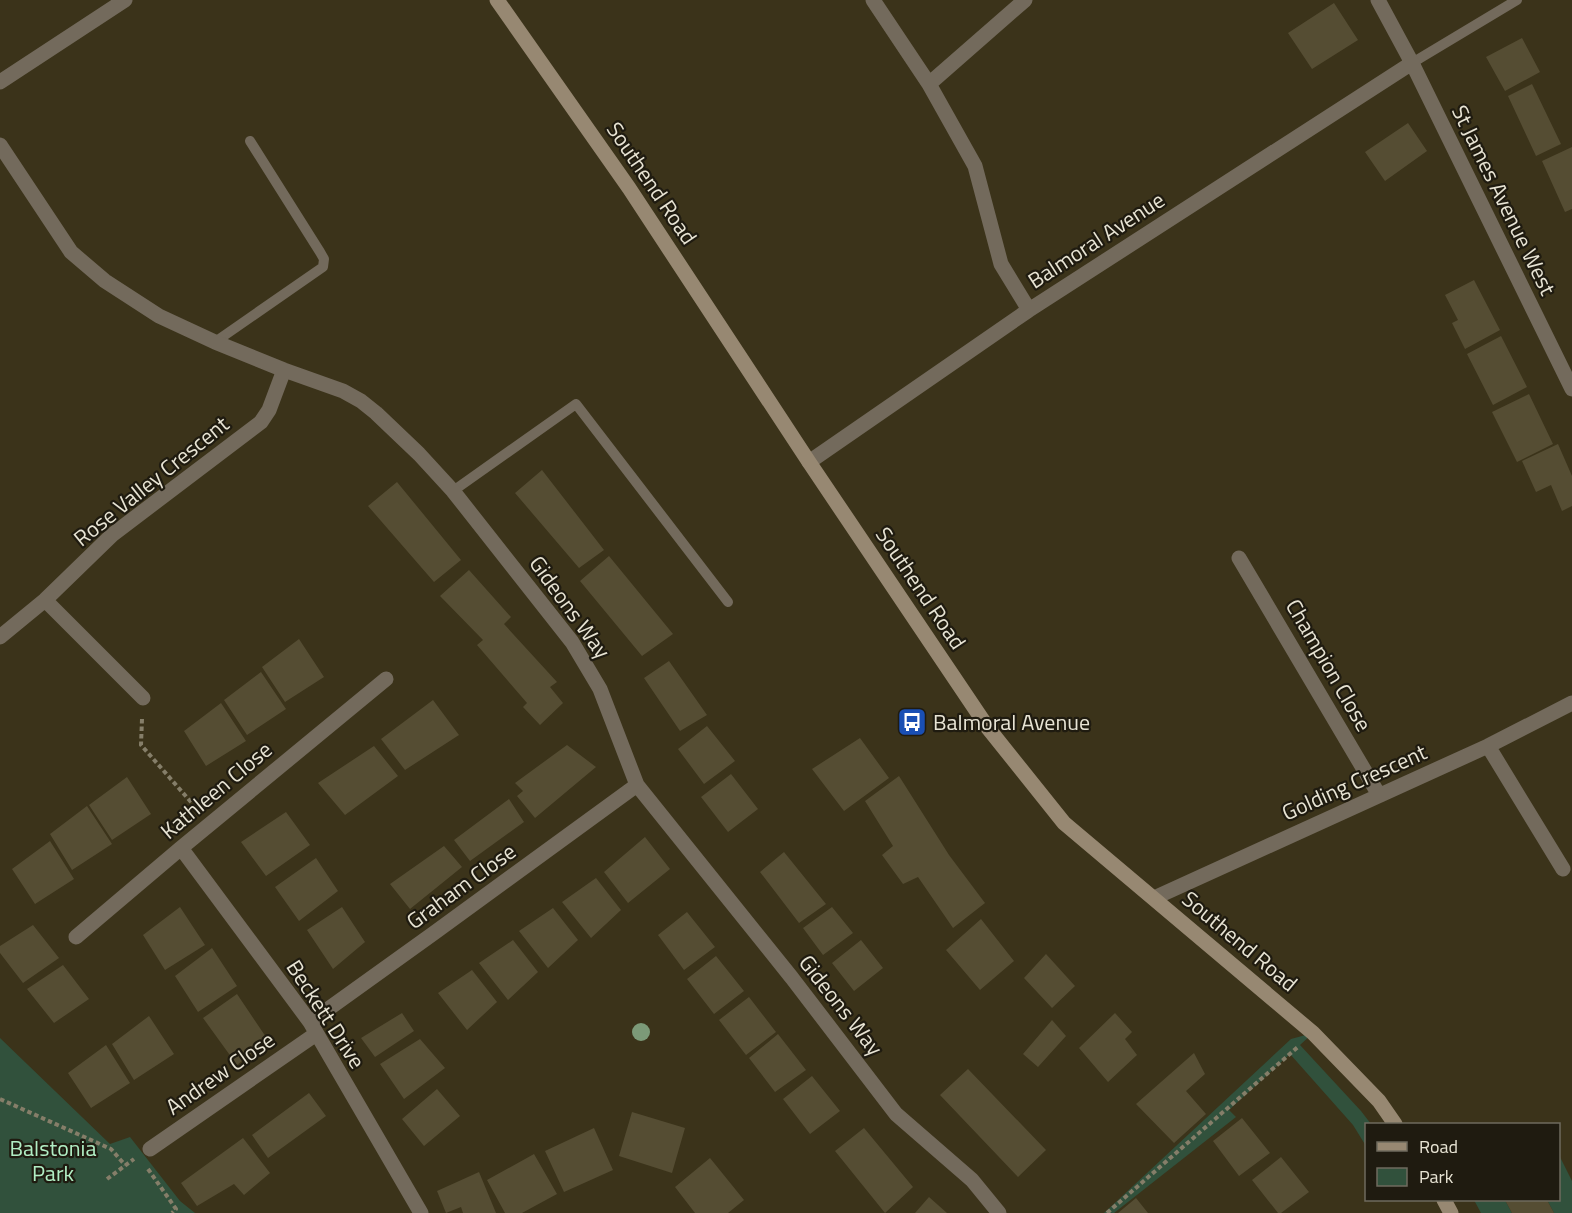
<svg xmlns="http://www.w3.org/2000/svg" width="1572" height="1213" viewBox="0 0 1572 1213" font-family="'Titillium Web',sans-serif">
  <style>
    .green { fill: #31513c }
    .building { fill: #554d33 }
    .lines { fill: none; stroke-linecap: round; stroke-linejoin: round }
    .path { stroke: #857e69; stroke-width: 4; stroke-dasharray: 4.5 3; stroke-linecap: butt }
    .lane { stroke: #736a5c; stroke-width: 10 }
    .street { stroke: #736a5c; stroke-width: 15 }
    .secondary { stroke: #978872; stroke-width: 15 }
    .tree { fill: #7c9a78 }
    .labels { text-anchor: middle; stroke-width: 4.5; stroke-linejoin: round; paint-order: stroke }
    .street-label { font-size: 22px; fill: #e8e4d4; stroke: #1f1b10 }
    .poi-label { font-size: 22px; fill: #e8e4d4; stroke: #1f1b10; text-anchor: start }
    .park-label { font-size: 22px; fill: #b1eec4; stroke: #1f1b10 }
  </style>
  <rect width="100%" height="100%" fill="#3b331a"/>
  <path class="green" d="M1313,1033L1300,1045L1361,1111L1371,1124H1366V1146L1353,1125L1290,1054L1229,1110L1236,1117L1114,1213H1104L1291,1039Z
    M0,1038L110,1144L130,1137L180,1201L195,1213H0Z
    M1559,1155L1572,1181V1213H1554L1547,1200H1558Z
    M1474,1200H1505L1512,1213H1481Z"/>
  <path class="building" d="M1334,3L1358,40L1312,69L1288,33Z
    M1522,38L1540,72L1505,91L1486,57Z
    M1532,84L1561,144L1536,156L1508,96Z
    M1408,123L1427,151L1385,181L1365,152Z
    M1572,147V209L1565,212L1542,161Z
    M1474,280L1500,330L1465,349L1452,323L1458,320L1445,295Z
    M1501,336L1527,387L1493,405L1467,354Z
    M1529,394L1553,444L1517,462L1492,412Z
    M1558,444L1572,476V506L1562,511L1551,485L1536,492L1522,461Z
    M542,470L604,550L579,568L515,493Z
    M397,482L461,560L434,582L368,506Z
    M609,556L673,634L642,656L580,581Z
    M469,570L511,617L504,624L557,682L550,687L563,703L540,725L523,707L527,703L477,645L483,640L440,596Z
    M299,639L324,677L285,702L262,667Z
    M669,661L707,715L680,731L644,678Z
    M261,672L286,709L247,735L224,700Z
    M433,700L459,735L405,770L381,739Z
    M221,703L246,741L206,766L184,731Z
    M707,726L735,761L704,784L678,749Z
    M860,738L889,778L844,811L812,769Z
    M567,745L596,767L535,818L517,796L523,791L515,783Z
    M374,746L398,776L345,815L318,783Z
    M731,774L758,809L728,832L701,797Z
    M899,776L949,855L985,903L953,928L918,877L903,884L882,855L893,846L865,801Z
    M127,777L151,814L112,840L89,805Z
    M509,799L524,822L470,861L454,840Z
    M87,806L112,844L72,870L50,834Z
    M286,812L310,845L266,876L241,842Z
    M645,837L670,869L628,903L604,872Z
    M50,841L74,879L35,904L12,869Z
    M444,846L462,867L410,909L390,884Z
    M784,852L826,904L799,923L760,872Z
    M316,858L338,891L299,921L275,887Z
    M596,878L621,910L591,938L562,902Z
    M180,907L205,945L165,970L143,935Z
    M342,907L365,942L333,969L307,930Z
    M832,907L853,933L823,955L803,928Z
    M553,908L578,940L548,968L519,931Z
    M687,912L715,947L684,970L658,935Z
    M981,919L1014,961L980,990L946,950Z
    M33,925L59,958L23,983L0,953V946Z
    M513,940L538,972L508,1000L479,963Z
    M861,940L883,968L854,991L832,963Z
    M212,948L237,986L198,1012L175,976Z
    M1046,954L1075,986L1052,1008L1024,978Z
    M716,956L744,991L714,1014L687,979Z
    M63,965L89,999L54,1023L27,989Z
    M472,970L497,1002L467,1030L438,993Z
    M237,994L268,1040L237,1065L203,1018Z
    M749,997L776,1032L746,1055L719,1020Z
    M402,1013L414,1031L375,1057L361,1038Z
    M1115,1013L1132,1032L1125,1039L1137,1055L1108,1082L1079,1048Z
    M149,1016L174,1054L134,1080L112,1044Z
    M1052,1020L1066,1036L1038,1067L1023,1054Z
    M778,1034L806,1070L775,1092L749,1058Z
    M420,1039L445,1068L404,1099L380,1064Z
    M106,1045L130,1083L91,1108L68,1073Z
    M1194,1053L1205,1074L1186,1091L1206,1114L1174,1143L1136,1104Z
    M968,1069L1046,1150L1018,1177L940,1095Z
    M812,1076L840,1111L810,1134L783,1099Z
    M437,1089L460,1116L424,1146L402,1119Z
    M309,1093L326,1116L268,1158L252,1135Z
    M632,1112L685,1128L672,1173L619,1156Z
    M1242,1118L1270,1153L1239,1176L1213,1141Z
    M594,1128L613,1170L564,1192L545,1151Z
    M864,1128L913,1187L885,1213L835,1151Z
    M243,1138L270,1173L244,1195L234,1184L197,1206L181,1183Z
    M534,1154L557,1194L522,1213H505L487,1180Z
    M1281,1157L1309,1192L1281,1213H1278L1252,1180Z
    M710,1158L744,1200L728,1213H695L675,1187Z
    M479,1172L496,1213H463L461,1207L446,1213L437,1191Z
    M929,1197L947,1213H915Z
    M1136,1198L1148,1213H1118Z
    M1505,1200H1547L1554,1213H1512Z"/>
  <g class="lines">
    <path class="path" d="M142,719L141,745L198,810
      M0,1099L111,1149L125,1165
      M148,1169L176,1209L172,1213
      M107,1179L134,1159
      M1107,1213L1299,1046"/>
    <path class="lane" d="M1412,63L1517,0
      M215,342L323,267L324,259L320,252L250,141
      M453,491L576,404L728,602"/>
    <path class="street" d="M873,0L929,84L975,166L1001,264L1029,310
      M1378,0L1412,63L1572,389
      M0,82L125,0
      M929,84L1025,0
      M0,145L71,252L105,281L159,316L215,342L284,370L343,391L361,401L376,413L419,454L453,491L572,642L600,689L637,785L792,978L896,1114L972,1180L999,1213
      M809,462L1029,310L1412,63
      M1239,558L1379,795
      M45,600L143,698
      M0,637L45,600L112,535L261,422L269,410L284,370
      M1488,746L1563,869
      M181,848L310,1022L421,1213
      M1154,898L1488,746L1572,703
      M76,937L181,848L386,679
      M310,1022L434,933L637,785
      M150,1149L316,1034"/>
    <path class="secondary" d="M497,0L629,188L809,462L988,728L1064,823L1313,1033L1379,1101L1395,1124
      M1444,1200L1451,1213"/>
  </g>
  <circle class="tree" cx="641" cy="1032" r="9"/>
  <defs>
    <g id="bus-square" transform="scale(1.5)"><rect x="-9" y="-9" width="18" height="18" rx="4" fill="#1a4fb4" stroke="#1f1b10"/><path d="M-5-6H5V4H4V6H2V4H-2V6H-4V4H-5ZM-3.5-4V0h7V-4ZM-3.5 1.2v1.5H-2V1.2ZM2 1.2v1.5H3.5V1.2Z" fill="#fff"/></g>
  </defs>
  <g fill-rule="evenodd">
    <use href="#bus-square" x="912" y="722"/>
  </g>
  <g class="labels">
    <g class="street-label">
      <text transform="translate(652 183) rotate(56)" y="8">Southend Road</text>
      <text transform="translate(1504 200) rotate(64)" y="8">St James Avenue West</text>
      <text transform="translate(1096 240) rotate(-33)" y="8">Balmoral Avenue</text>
      <text transform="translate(151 481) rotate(-39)" y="8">Rose Valley Crescent</text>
      <text transform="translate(921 588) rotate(56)" y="8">Southend Road</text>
      <text transform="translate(570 607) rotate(54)" y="8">Gideons Way</text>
      <text transform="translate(1329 665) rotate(60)" y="8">Champion Close</text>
      <text transform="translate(1354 782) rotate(-24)" y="8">Golding Crescent</text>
      <text transform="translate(216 790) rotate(-40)" y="8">Kathleen Close</text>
      <text transform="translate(461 886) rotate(-36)" y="8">Graham Close</text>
      <text transform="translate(1240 941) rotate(40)" y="8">Southend Road</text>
      <text transform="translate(841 1005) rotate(52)" y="8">Gideons Way</text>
      <text transform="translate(326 1014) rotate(57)" y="8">Beckett Drive</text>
      <text transform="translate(220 1073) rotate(-35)" y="8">Andrew Close</text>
    </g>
    <g class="poi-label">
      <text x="933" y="730">Balmoral Avenue</text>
    </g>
    <g class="park-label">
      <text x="53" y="1156">Balstonia<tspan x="53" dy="25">Park</tspan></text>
    </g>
  </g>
  <rect x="1365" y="1123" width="195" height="78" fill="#1f1b10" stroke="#6f6b5e" stroke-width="1.5"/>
  <rect x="1377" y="1142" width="30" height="9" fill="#978872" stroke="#6f6b5e" stroke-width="1.5"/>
  <text x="1419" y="1153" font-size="18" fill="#e8e4d4">Road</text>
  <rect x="1377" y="1168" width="30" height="18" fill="#31513c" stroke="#6f6b5e" stroke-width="1.5"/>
  <text x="1419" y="1183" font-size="18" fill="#e8e4d4">Park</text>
</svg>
